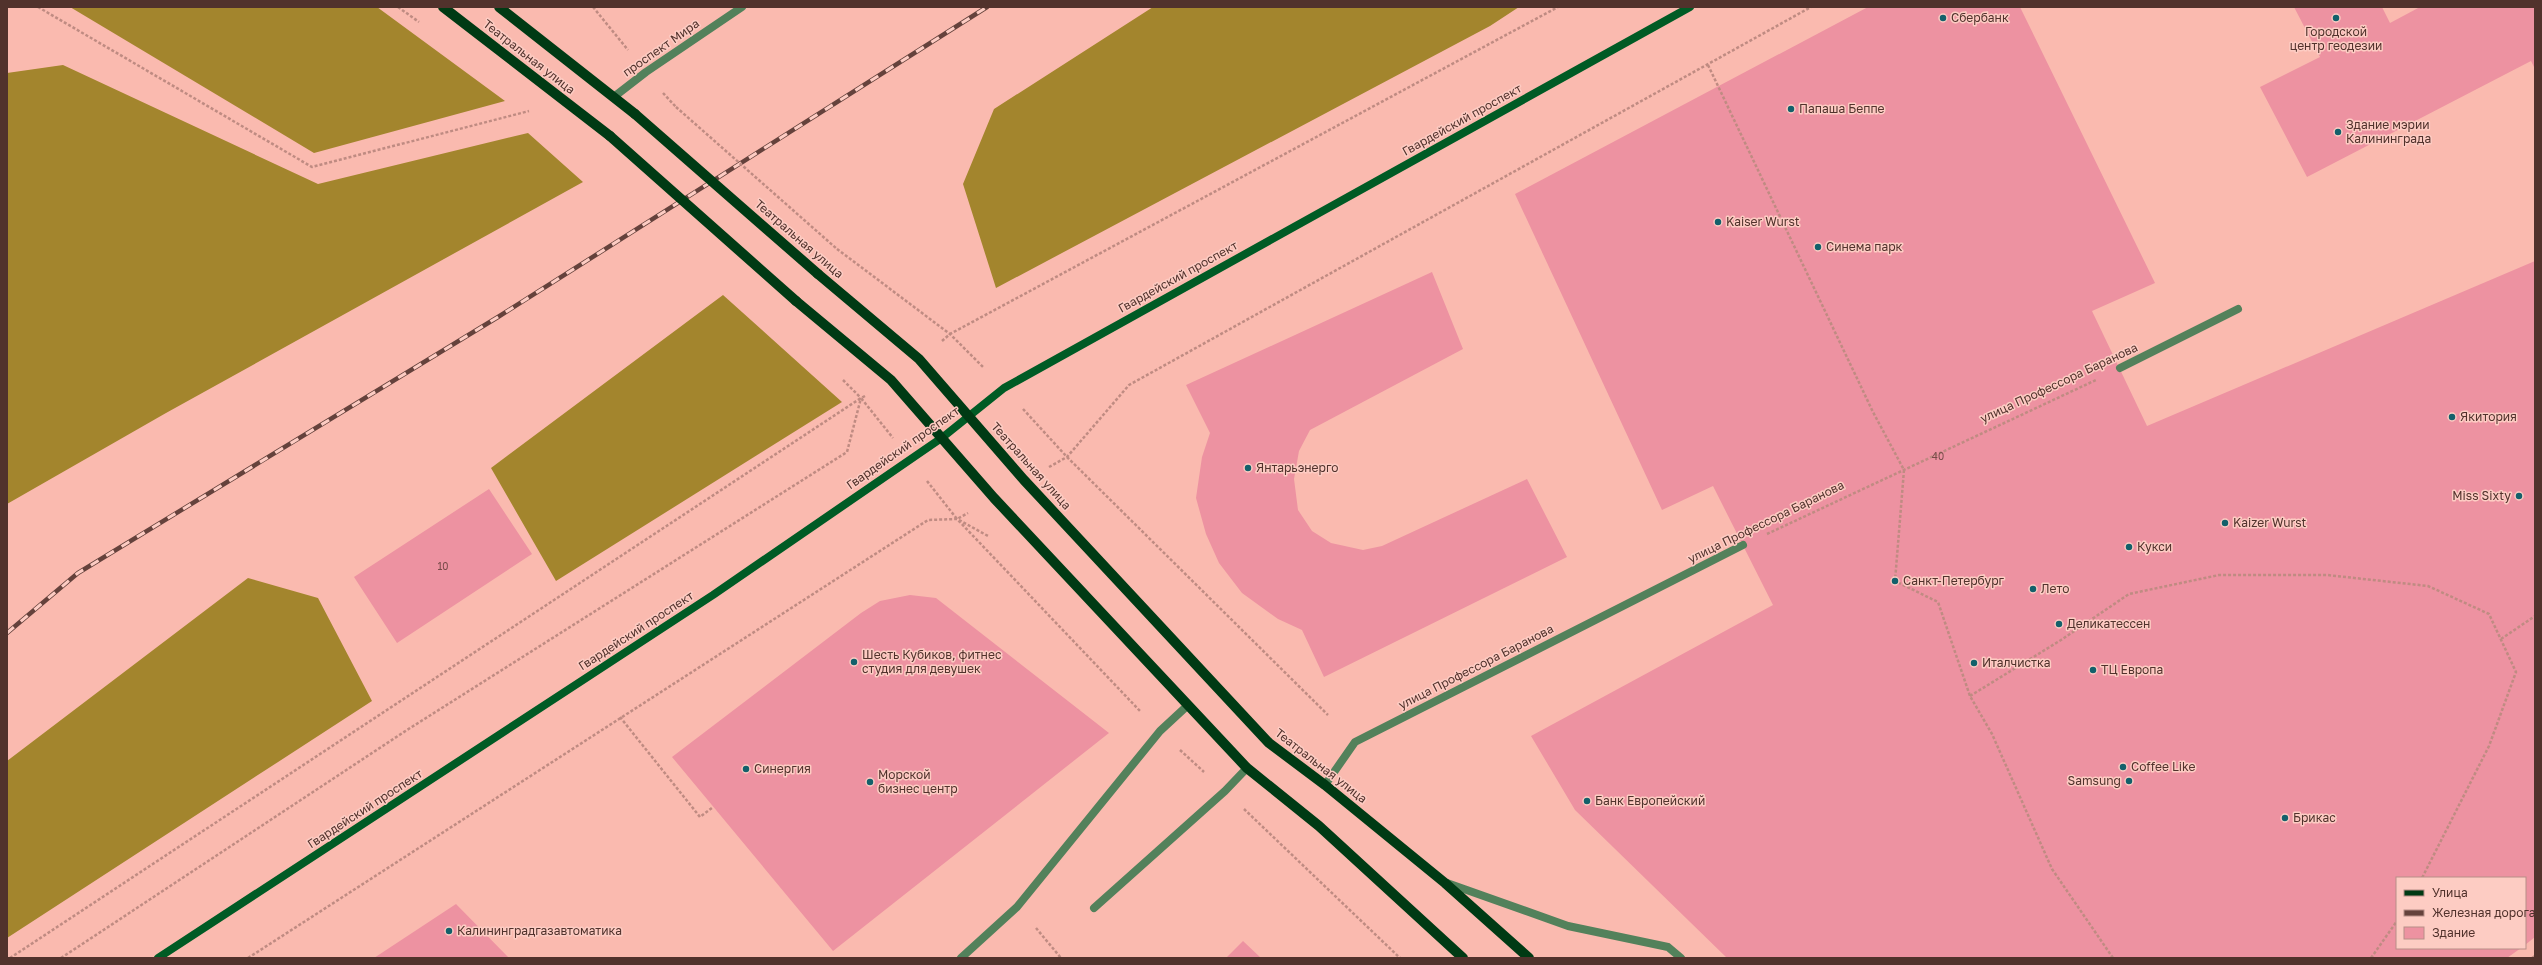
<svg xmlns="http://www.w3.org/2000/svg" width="2542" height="965" viewBox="0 0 2542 965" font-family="'Golos Text',sans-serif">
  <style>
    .forest { fill: #a3852d }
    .building { fill: #ed92a1 }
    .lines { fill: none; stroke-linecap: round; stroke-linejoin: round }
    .path { stroke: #bf8b82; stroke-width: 2.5; stroke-dasharray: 3 2; stroke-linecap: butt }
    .service { stroke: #53815b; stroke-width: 8 }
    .tertiary { stroke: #53815b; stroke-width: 8 }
    .secondary { stroke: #005b25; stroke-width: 8 }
    .primary { stroke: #003a14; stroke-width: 10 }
    .rail-casing { stroke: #65423c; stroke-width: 4.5 }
    .rail { stroke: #fdccc3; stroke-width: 3; stroke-dasharray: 9; stroke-linecap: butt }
    .path-bridge { stroke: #bf8b82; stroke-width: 2.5; stroke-dasharray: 3 2; stroke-linecap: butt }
    .primary-bridge { stroke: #003a14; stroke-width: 10 }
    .poi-dot { fill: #13606b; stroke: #fdccc3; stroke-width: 1.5 }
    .labels { text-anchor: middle; stroke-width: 3; stroke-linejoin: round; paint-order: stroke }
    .number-label { font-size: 10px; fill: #784a49 }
    .poi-label { font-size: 12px; fill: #51322c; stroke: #fdccc3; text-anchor: start }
    .street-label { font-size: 12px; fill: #51322c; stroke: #fdccc3 }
  </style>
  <rect width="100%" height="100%" fill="#fabaaf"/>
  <path class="forest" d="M70,7H377L505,101L314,153Z
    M1153,7H1519L1490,26L996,288L963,184L994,109Z
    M63,65L318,184L528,133L583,182L166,413L7,504V73Z
    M723,295L842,402L556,581L491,468Z
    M248,578L318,598L372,701L7,938V761Z"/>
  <path class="building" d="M1868,7H2020L2155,283L2092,311L2147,426L2535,261V937L2525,945V878H2397V948H2521L2507,958H1727L1575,810L1531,736L1773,605L1713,486L1662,510L1515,194Z
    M2294,7H2382L2390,23L2420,7H2535V69L2531,61L2307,177L2260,87L2320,57Z
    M1432,272L1463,349L1310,430L1299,451L1294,479L1298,510L1312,531L1331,543L1363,550L1382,546L1527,479L1567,557L1324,677L1302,630L1278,619L1242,593L1219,563L1206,534L1196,498L1202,457L1210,433L1186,385Z
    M489,489L532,554L397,643L354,577Z
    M910,595L936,598L1109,733L833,951L672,757L861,613L880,601Z
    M456,904L509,958H374Z
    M1243,941L1261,958H1226Z"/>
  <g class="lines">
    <path class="path" d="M38,7L312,167L529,111
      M398,7L419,22
      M593,7L628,50
      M1708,65L1873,412L1904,470L1895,581L1938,602L1970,696L1992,734L2052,869L2113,958
      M663,93L676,107
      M837,249L950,334L984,368
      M942,341L950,334L1558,7
      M843,380L861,398
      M865,396L861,398L893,438
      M1023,409L1067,457L1328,715
      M1049,467L1067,457L1129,385L1811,7
      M927,481L957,519L968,513
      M959,520L988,536
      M1767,534L2096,380
      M2501,639L2535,616
      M1970,696L2061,640L2129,594L2219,575H2327L2428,586L2489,614L2516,672L2489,746L2422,878
      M620,717L700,817L713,807
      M1180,750L1204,772
      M1244,809L1400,958
      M1036,928L1061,958
      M10,958L861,398
      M61,958L407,730L847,452L861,398
      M248,958L928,520L957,519L1140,711
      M2371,958L2397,921
      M2532,958L2535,956"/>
    <path class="service" d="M2120,368L2238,309
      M1325,785L1355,742L1743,545
      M1447,883L1568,926L1668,947L1681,958
      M1094,908L1225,791L1247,768
      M961,958L1017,907L1160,731L1187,706"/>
    <path class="tertiary" d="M615,96L646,72L742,7"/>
    <path class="secondary" d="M158,958L713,595L943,437L1004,388L1690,7"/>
    <path class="primary" d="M443,7L610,136
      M499,7L635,114
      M818,274L919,359L1024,480L1269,743L1325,785L1445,883L1529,958
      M796,301L891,380L994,498L1247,768L1319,826L1463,958"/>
    <g class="rail-casing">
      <path id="rail" d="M7,633L78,573L498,317L987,7"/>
    </g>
    <use href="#rail" class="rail"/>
    <path class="path-bridge" d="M676,107L837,249"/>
    <path class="primary-bridge" d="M635,114L818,274
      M610,136L796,301"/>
  </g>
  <g class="poi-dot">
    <circle cx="1943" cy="18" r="4"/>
    <circle cx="2336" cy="18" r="4"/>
    <circle cx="1791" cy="109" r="4"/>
    <circle cx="2338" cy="132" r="4"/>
    <circle cx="1718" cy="222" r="4"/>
    <circle cx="1818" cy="247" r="4"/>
    <circle cx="2452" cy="417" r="4"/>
    <circle cx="1248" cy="468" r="4"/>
    <circle cx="2519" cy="496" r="4"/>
    <circle cx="2225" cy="523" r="4"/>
    <circle cx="2129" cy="547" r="4"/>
    <circle cx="1895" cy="581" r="4"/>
    <circle cx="2033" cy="589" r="4"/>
    <circle cx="2059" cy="624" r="4"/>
    <circle cx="854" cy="662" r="4"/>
    <circle cx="1974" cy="663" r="4"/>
    <circle cx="2093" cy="670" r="4"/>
    <circle cx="2123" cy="767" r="4"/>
    <circle cx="746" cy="769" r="4"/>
    <circle cx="2129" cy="781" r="4"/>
    <circle cx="870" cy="782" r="4"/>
    <circle cx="1587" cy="801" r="4"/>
    <circle cx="2285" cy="818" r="4"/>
    <circle cx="449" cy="931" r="4"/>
  </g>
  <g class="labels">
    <g class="number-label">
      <text x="1938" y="460">40</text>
      <text x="443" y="570">10</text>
    </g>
    <g class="poi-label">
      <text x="1951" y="22">Сбербанк</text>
      <text x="2336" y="36" text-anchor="middle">Городской<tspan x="2336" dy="14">центр геодезии</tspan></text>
      <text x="1799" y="113">Папаша Беппе</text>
      <text x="2346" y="129">Здание мэрии<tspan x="2346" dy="14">Калининграда</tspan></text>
      <text x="1726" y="226">Kaiser Wurst</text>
      <text x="1826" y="251">Синема парк</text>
      <text x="2460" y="421">Якитория</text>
      <text x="1256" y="472">Янтарьэнерго</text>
      <text x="2511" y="500" text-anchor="end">Miss Sixty</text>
      <text x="2233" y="527">Kaizer Wurst</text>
      <text x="2137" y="551">Кукси</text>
      <text x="1903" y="585">Санкт-Петербург</text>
      <text x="2041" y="593">Лето</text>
      <text x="2067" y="628">Деликатессен</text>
      <text x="862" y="659">Шесть Кубиков, фитнес<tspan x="862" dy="14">студия для девушек</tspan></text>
      <text x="1982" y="667">Италчистка</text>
      <text x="2101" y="674">ТЦ Европа</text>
      <text x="2131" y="771">Coffee Like</text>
      <text x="754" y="773">Синергия</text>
      <text x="878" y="779">Морской<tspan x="878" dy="14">бизнес центр</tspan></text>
      <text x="2121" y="785" text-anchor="end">Samsung</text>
      <text x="1595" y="805">Банк Европейский</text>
      <text x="2293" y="822">Брикас</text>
      <text x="457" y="935">Калининградгазавтоматика</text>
    </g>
    <g class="street-label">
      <text transform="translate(661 48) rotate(-35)" y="4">проспект Мира</text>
      <text transform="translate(529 57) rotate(38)" y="4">Театральная улица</text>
      <text transform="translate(1462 120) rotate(-29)" y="4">Гвардейский проспект</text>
      <text transform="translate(799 239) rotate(41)" y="4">Театральная улица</text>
      <text transform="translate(1178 277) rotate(-29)" y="4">Гвардейский проспект</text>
      <text transform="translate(2059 383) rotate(-25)" y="4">улица Профессора Баранова</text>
      <text transform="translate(903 448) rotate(-35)" y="4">Гвардейский проспект</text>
      <text transform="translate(1031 466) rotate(48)" y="4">Театральная улица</text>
      <text transform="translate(1766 522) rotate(-26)" y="4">улица Профессора Баранова</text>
      <text transform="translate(636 631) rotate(-33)" y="4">Гвардейский проспект</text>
      <text transform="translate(1476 667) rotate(-27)" y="4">улица Профессора Баранова</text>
      <text transform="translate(1321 766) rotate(38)" y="4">Театральная улица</text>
      <text transform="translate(365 809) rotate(-33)" y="4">Гвардейский проспект</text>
    </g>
  </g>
  <rect width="2542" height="965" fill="none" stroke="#51322c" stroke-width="16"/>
  <rect x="2396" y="877" width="130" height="72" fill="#fdccc3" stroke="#b88e87"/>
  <rect x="2404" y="890" width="20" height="6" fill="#003a14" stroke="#b88e87"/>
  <text x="2432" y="897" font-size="12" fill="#51322c">Улица</text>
  <rect x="2404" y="910" width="20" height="6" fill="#65423c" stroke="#b88e87"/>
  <text x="2432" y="917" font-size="12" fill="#51322c">Железная дорога</text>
  <rect x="2404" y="927" width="20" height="12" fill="#ed92a1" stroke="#b88e87"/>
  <text x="2432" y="937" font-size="12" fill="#51322c">Здание</text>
</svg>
